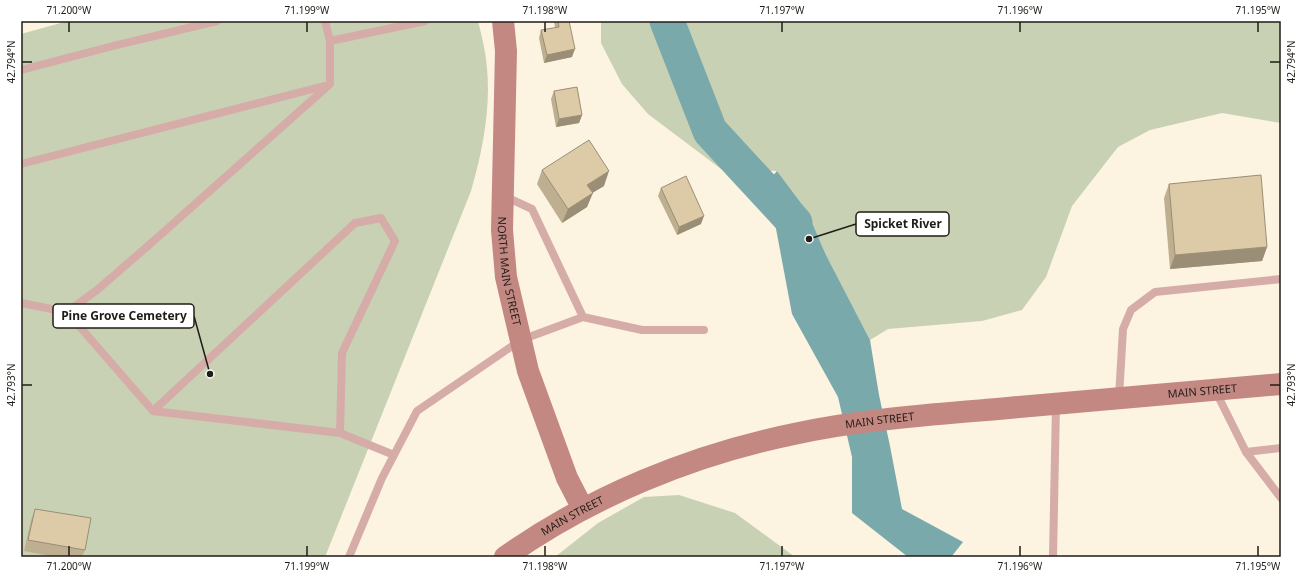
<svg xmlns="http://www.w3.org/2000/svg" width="1302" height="578" viewBox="0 0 1302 578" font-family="'Noto Sans',sans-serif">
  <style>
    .green { fill: #c8d1b3 }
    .water { fill: #7aa9ab }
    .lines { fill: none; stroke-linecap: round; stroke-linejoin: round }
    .river { stroke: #7aa9ab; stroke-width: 35 }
    .lane { stroke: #d6aca8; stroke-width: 8 }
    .secondary { stroke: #c48883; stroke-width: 22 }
    .wall { fill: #beaf90 }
    .shaded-wall { fill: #9b8e76 }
    .building { fill: #ddcba8; stroke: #9b8e76 }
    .ticks { fill: none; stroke: #201c16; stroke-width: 1.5 }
    .labels { text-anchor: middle; stroke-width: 4; stroke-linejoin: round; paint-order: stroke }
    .street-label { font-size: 11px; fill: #201c16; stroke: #fff }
    .leader { fill: none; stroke: #201c16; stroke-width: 1.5 }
    .callout-dot { fill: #201c16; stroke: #fff; stroke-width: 1.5 }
    .callout { fill: #fff; stroke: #201c16; stroke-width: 1.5 }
    .callout-label { font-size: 12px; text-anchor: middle; font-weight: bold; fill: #201c16 }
    .neatline { fill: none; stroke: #201c16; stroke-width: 1.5 }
    .ticks-label { font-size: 10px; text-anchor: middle; fill: #201c16 }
  </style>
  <rect width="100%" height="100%" fill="#fcf3e1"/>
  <path class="green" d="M68,21H478C482,37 486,53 487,69C491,108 482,154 471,191L325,557H21V34Z
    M601,21H1281V123L1222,113L1150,130L1118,147L1072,206L1046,277L1022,310L982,321L888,329L870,340L826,255L807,211L777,171L721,169L648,114L622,84L601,43Z
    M679,495L735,513L795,557H555L598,523L644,497Z"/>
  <path class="water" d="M777,171L807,211L826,255L870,340L879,395L890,446L902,509L963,542L952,556L908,557L852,513V457L838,397L792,314L774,218L757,194Z"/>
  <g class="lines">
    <path class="river" d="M667,21L710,131L795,223"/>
    <path class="lane" d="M325,21L330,41
      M21,70L113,46L217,21
      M21,164L328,85
      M21,303L67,312
      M583,317L642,330H704
      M1216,392L1246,452L1281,498
      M1119,397L1123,329L1131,310L1155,292L1281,279
      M153,411L340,433
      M1246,452L1281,448
      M394,455L340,433L342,353L395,241L381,218L355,223L153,411L67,312L97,290L149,245L330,84V41L425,21
      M349,557L382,478L417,411L521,340L583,317L532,209L504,196
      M1053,557L1056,404"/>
    <g class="secondary">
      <path id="s1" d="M503,21L506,51L502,230L506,277L528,371L567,478L583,509"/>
      <path id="s2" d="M505,557C590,497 691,455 794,434C867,418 944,414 1019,407C1106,399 1194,392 1281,384"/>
    </g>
  </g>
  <path class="wall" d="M554,21H569L572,57L544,63L539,38L541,30L555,28Z
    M554,91L582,115L579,123L556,127L551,99Z
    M542,170L604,186L592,193L587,207L562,223L537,184Z
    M1169,184L1267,247L1262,261L1170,269L1164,198Z
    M661,188L701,224L677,235L658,196Z
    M35,509L85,550L82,557H55L24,551L31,520Z"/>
  <path class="shaded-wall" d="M575,49L572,57L544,63L547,55Z
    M582,115L579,123L556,127L559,119Z
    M609,171L604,186L582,199L587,185Z
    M593,193L587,207L562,223L568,209Z
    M704,216L701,224L677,235L679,227Z
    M1267,247L1262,261L1170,269L1175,255Z"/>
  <path class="building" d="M558,21H569L575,49L547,55L541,30L559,27Z
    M577,87L582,115L559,119L554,91Z
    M589,140L609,171L587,185L593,193L568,209L542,170Z
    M1261,175L1267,247L1175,255L1169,184Z
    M686,176L704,216L679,227L661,188Z
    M35,509L91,518L85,550L28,540Z"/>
  <path class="ticks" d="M69,22V32M307,22V32M545,22V32M782,22V32M1020,22V32M1258,22V32M22,62H32M1270,62H1280M22,385H32M1270,385H1280M69,546V556M307,546V556M545,546V556M782,546V556M1020,546V556M1258,546V556"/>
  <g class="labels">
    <g class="street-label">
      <text dy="4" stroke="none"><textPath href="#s1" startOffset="251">NORTH MAIN STREET</textPath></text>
      <text dy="4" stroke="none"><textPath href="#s2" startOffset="727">MAIN STREET</textPath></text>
      <text dy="4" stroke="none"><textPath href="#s2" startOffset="403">MAIN STREET</textPath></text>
      <text dy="4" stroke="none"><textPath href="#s2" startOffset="79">MAIN STREET</textPath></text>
    </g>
  </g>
  <path class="leader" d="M809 239L856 224M210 374L194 316"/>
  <g class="callout-dot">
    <circle cx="809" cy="239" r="4"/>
    <circle cx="210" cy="374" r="4"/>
  </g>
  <g class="callout">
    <rect x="856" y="212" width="93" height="24" rx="4"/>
    <rect x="53" y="304" width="141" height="24" rx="4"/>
  </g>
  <g class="callout-label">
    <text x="903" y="228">Spicket River</text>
    <text x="124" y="320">Pine Grove Cemetery</text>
  </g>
  <rect width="1302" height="578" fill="none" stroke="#ffffff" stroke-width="44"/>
  <rect x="22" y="22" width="1258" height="534" class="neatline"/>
  <g class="ticks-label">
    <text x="69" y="14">71.200°W</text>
    <text x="307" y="14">71.199°W</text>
    <text x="545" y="14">71.198°W</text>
    <text x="782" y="14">71.197°W</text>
    <text x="1020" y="14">71.196°W</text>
    <text x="1258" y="14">71.195°W</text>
    <text transform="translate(11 62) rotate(-90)" y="4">42.794°N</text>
    <text transform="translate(1291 62) rotate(-90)" y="4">42.794°N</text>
    <text transform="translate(11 385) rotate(-90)" y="4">42.793°N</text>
    <text transform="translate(1291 385) rotate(-90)" y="4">42.793°N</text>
    <text x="69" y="570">71.200°W</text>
    <text x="307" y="570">71.199°W</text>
    <text x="545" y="570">71.198°W</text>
    <text x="782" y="570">71.197°W</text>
    <text x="1020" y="570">71.196°W</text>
    <text x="1258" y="570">71.195°W</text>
  </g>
</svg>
